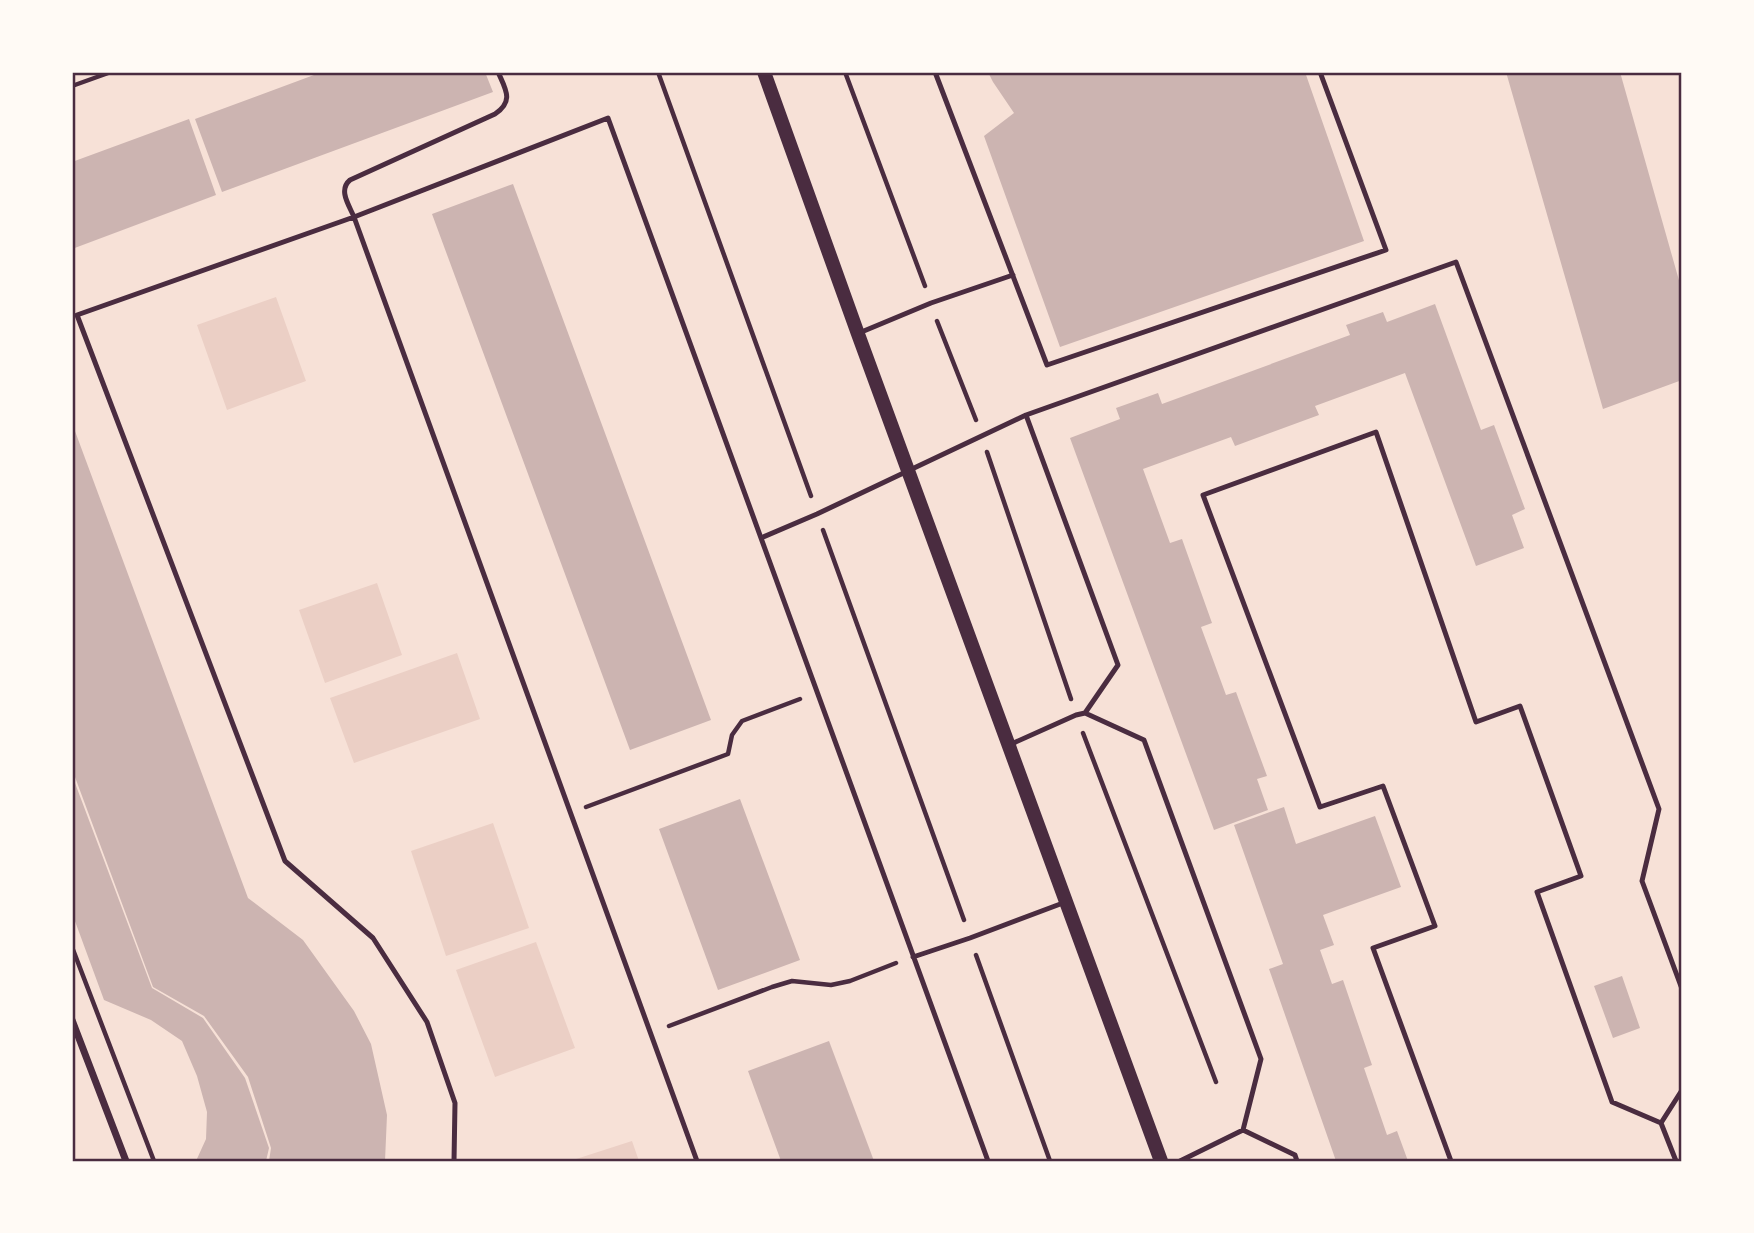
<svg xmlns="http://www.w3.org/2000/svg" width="1754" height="1233" viewBox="0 0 1754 1233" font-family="Arial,sans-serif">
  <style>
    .green { fill: #ebcfc5 }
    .building { fill: #ccb4b1 }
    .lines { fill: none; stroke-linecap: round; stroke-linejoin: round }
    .path { stroke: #4a2c40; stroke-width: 4.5 }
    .service { stroke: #4a2c40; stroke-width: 5 }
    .minor { stroke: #4a2c40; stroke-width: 7 }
    .secondary { stroke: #4a2c40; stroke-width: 14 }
    .neatline { fill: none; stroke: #4a2c40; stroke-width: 2.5 }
  </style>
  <rect width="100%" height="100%" fill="#f7e1d7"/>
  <path class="green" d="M276,297L306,381L227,410L197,325Z
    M377,583L402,655L325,683L299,610Z
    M457,653L480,719L354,763L330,698Z
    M493,823L529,928L446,956L411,851Z
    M536,942L575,1048L495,1077L456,970Z
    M632,1141L639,1161H570Z"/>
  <path class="building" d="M322,72H485L493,92L222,192L195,119Z
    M988,72H1305L1364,241L1060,347L984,136L1014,113L993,82Z
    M1506,72H1620L1682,291V380L1603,409Z
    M189,119L216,195L72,249V162Z
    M513,184L711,720L630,750L432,214Z
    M1435,304L1481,430L1494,425L1525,509L1512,515L1524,548L1476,566L1405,373L1315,406L1319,415L1235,446L1231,437L1143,469L1170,543L1182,539L1212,623L1201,627L1226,695L1236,692L1267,776L1257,779L1268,810L1214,830L1070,438L1120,419L1116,408L1158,393L1162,404L1350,335L1346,325L1383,312L1387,322Z
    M72,423L248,898L303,940L354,1011L371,1044L387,1115L385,1161H269L271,1148L248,1077L204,1016L153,987L72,769Z
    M72,775L152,988L203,1018L245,1078L269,1148L266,1161H196L206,1139L207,1112L197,1076L182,1041L151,1020L104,1000L72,913Z
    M740,799L800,960L718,990L659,829Z
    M1284,807L1296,844L1375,816L1401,887L1323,915L1334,945L1320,950L1332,984L1343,980L1372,1065L1364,1068L1387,1135L1397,1131L1408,1161H1336L1269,969L1283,964L1234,825Z
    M1622,976L1640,1028L1613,1038L1594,986Z
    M829,1041L874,1161H781L748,1071Z"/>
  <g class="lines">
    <path class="path" d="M658,72L811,496
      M845,72L925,286
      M72,86L111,72
      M937,321L976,420
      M987,452L1071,699
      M823,530L964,920
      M1083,733L1216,1082
      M586,807L728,754L732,735L742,721L800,699
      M72,947L154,1161
      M976,955L1050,1161
      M669,1026L772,987L792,981L831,985L850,981L896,963"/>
    <path class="service" d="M935,72L1047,365L1386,250L1320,72
      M859,333L931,303L1013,275
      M1026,415L1118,665L1085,713
      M761,538L817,514L1026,415L1456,262L1659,809L1642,881L1682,989
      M1009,745L1076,715L1085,713L1144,740L1261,1059L1243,1130L1180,1161
      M913,957L970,938L1063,903
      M1243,1130L1295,1155L1297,1161
      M454,1161L455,1103L427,1022L373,938L285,861L77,315L354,217C349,205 338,190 350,180L495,114C514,101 506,90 498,72
      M697,1161L354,217L608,118L988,1161
      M1451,1161L1373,948L1435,926L1383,786L1320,807L1203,495L1376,432L1476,722L1520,706L1581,876L1537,892L1612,1102L1661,1123
      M1676,1161L1661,1123L1682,1090"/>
    <path class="minor" d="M72,1020L126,1161"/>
    <path class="secondary" d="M764,72L858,334L1161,1161"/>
  </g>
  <rect width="1754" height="1233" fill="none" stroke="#fffaf5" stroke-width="147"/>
  <rect x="74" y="74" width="1606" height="1086" class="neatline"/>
</svg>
